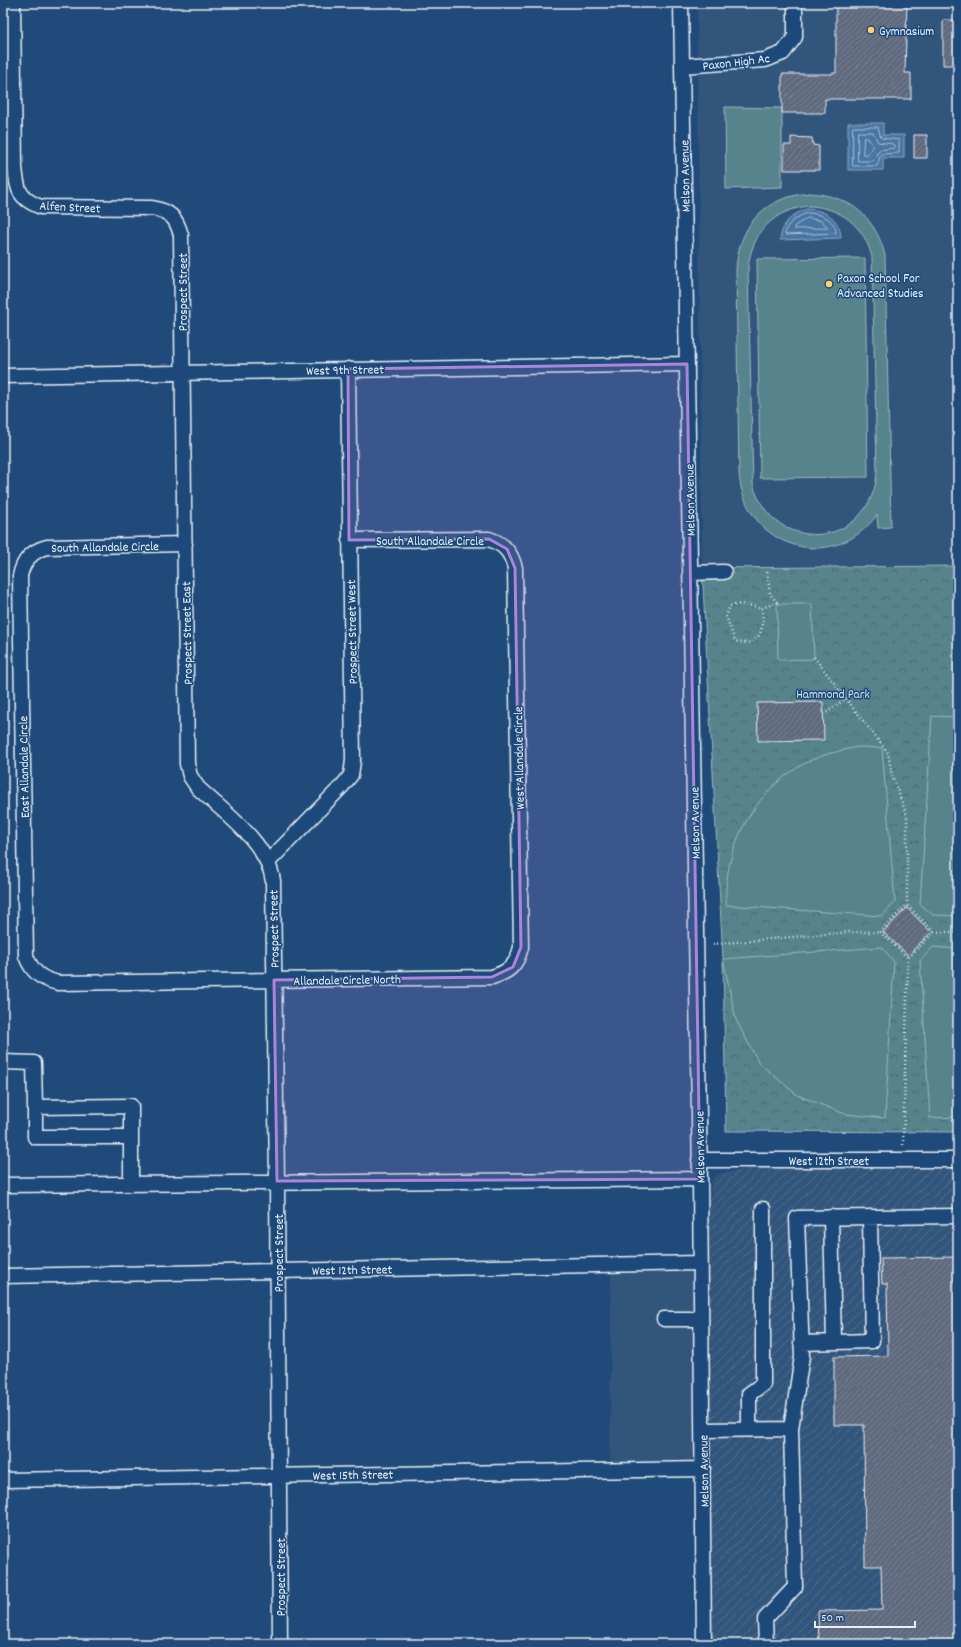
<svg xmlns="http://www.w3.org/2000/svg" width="961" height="1647" viewBox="0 0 961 1647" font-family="Dekko,sans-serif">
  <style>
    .built { fill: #32547c }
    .industrial { fill: url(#industrial-furrows) }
    .park { fill: url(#park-crowns); stroke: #9fbac2 }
    .garden { fill: #56838c; stroke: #9fbac2; fill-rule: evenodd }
    .water { fill: #4875a3; stroke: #88a7c5 }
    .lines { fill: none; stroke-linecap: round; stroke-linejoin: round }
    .shore { stroke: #a8bfd6; stroke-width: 1 }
    .building { fill: url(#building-hatch); stroke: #e8f1f8 }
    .minor-casing { stroke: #e8f1f8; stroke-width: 17 }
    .path { stroke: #e8f1f8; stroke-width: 2.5; stroke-dasharray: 1 3; stroke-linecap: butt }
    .minor { stroke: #1f4a7a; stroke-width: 14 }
    .marked { fill: #ac85d9; fill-opacity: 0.2; stroke: #ac85d9; stroke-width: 3; stroke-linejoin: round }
    .poi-dot { fill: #ffd166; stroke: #1f4a7a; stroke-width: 1.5 }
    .labels { text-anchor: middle; stroke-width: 3; stroke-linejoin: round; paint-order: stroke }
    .poi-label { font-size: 13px; fill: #e8f1f8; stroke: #1f4a7a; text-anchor: start }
    .street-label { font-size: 13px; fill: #e8f1f8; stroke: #1f4a7a }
    .park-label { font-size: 13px; fill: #d2e0e8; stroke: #1f4a7a }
  </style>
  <defs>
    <pattern id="industrial-furrows" width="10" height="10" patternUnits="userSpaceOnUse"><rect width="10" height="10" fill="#32547c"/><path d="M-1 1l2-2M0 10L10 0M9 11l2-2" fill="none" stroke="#506d8f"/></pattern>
    <pattern id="park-crowns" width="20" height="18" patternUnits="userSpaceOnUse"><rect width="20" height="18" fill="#56838c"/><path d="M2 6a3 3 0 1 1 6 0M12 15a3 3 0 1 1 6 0" fill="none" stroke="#506b72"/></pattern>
    <pattern id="building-hatch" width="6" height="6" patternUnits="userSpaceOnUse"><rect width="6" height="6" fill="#5f6b7f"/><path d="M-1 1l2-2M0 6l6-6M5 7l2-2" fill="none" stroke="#768192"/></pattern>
  </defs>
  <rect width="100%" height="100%" fill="#1f4a7a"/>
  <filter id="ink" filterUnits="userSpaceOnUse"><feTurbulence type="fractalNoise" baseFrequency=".025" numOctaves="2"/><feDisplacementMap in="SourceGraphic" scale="8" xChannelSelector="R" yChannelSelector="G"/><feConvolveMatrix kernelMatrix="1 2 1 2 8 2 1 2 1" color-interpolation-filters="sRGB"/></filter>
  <g filter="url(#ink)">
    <path class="built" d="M697,3H958V566L702,568Z
      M695,1271L694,1461L610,1462L611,1273Z"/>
    <path class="industrial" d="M958,1167V1644H712L707,1259L711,1181L718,1174L755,1168Z"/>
    <path class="park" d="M958,566V1132L726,1131L723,959L702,568Z"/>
    <path class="garden" d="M725,107L782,108V187L726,189Z
      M810,193C850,196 875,216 885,255L891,527L878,528L877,515C833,575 745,548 739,474L736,269C739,224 765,197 810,193ZM810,206C842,208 864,226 872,257L877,472C872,549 773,557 753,484L748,269C751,233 774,209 810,206Z
      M865,258L868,477L760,478L757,259Z
      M777,604H812L814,659L778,660Z
      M932,716L958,717V916L933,915L920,904Z
      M858,747L882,748L895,902L882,916L726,905C723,850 752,794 800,766C818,755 838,751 858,747Z
      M882,947L894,962L885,1118L845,1114L797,1095L759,1063L736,1020L723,959Z
      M933,947L958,949V1117L930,1118L920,961Z"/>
    <path class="water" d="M848,123H883V135H904V158H883V170H848Z
      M806,209C824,210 840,217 841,238L780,240C782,223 791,215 806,209Z"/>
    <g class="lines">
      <path class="shore" d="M853,127H878L881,138L899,140V153L881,154L877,166H853Z
        M858,132H873L878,142L893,144L895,148L879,150L873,161H858Z
        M864,138H868L873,146L867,155L863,154Z
        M807,213C819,213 836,219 836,233L785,235C785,224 798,216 807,213Z
        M808,218L822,221L828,228L794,229V227Z"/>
    </g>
    <path class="building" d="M836,3H907L905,73H911V99H825V113H782V74H832V73H836Z
      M943,20H958V65H943Z
      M914,135H927V158H914Z
      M791,137L812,138L813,145L819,146V170H784V145H791Z
      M823,702L824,740L758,741L757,703Z
      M907,908L931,932L908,955L883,932Z
      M958,1257V1644H819L818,1611L882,1610L881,1566H865L864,1425H834V1357L888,1356L887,1284H882L881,1258Z"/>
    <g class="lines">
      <g class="minor-casing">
        <path id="minor" d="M13,3L15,167C17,190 19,199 41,207L151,208C170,211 176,217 181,235L187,764L190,776L198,788C225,813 268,843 273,881L277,1181L280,1644
          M681,3L700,1179L704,1644
          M682,66L765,60L783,53L795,37V3
          M3,376L687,364
          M185,544L47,547C31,551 23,561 20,576L26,956C32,972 41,979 58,983L492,977C509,972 517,965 521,947L515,568C511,552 504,544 489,539L349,540
          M690,573L724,572
          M268,862L343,785L351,775L353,761L348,369
          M3,1062L34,1063L35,1107
          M130,1137H35V1107L131,1106V1183
          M699,1160H958
          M3,1185L700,1179
          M831,1217L834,1342
          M3,1276L700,1263
          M664,1319H701
          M801,1343L872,1341L870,1217
          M749,1429V1394L763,1384V1209
          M791,1429L802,1356L797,1218L958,1216
          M702,1430L791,1429L795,1587L765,1619L766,1644
          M3,1480L703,1469"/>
      </g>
      <path class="path" d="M767,572L770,594L779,604
        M762,608C764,628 761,649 735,641L726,616L730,606L741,604L762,608L778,602
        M814,657L888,753L892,776L907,815V905
        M823,712L826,713L846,698
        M934,932H958
        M713,944L849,932H880
        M903,1145L908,958L934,932L907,905L880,932L908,958"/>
      <use href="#minor" class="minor"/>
    </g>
  </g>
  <path class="marked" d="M687,364L700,1179L277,1181L274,980L492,977L513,967L521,947L515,568L507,549L489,539L349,540L348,369Z"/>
  <g class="poi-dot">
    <circle cx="871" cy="30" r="4"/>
    <circle cx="829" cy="284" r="4"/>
  </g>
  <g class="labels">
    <g class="poi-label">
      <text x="879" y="35">Gymnasium</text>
      <text x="837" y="282">Paxon School For<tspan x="837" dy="15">Advanced Studies</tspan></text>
    </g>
    <g class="street-label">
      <text transform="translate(736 61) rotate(-7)" y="5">Paxon High Ac</text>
      <text transform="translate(684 176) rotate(-91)" y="5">Melson Avenue</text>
      <text transform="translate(70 206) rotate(3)" y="5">Alfen Street</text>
      <text transform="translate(182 292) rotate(-90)" y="5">Prospect Street</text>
      <text transform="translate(345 369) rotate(-1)" y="5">West 9th Street</text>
      <text transform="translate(689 500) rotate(-91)" y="5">Melson Avenue</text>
      <text x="430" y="545">South Allandale Circle</text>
      <text transform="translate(105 546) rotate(-1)" y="5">South Allandale Circle</text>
      <text transform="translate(351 632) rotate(-91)" y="5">Prospect Street West</text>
      <text transform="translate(186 633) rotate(-91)" y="5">Prospect Street East</text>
      <text transform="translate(518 758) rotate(-91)" y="5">West Allandale Circle</text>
      <text transform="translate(23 767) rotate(-91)" y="5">East Allandale Circle</text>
      <text transform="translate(694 823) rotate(-91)" y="5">Melson Avenue</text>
      <text transform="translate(273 929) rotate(-91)" y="5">Prospect Street</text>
      <text transform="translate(347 979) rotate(-1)" y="5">Allandale Circle North</text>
      <text transform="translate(699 1147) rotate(-91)" y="5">Melson Avenue</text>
      <text x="829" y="1165">West 12th Street</text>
      <text transform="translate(278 1253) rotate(-90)" y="5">Prospect Street</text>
      <text transform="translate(352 1269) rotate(-1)" y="5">West 12th Street</text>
      <text transform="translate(703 1471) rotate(-91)" y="5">Melson Avenue</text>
      <text transform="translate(353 1474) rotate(-1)" y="5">West 15th Street</text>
      <text transform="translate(280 1577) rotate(-90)" y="5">Prospect Street</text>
    </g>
    <g class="park-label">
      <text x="833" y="698">Hammond Park</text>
    </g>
  </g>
  <rect width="961" height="1647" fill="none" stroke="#1f4a7a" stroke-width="16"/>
  <rect x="8" y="8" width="945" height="1631" fill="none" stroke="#e8f1f8" stroke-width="1.5" filter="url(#ink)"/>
  <path d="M815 1621v6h100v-6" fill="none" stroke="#e8f1f8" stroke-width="2"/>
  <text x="821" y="1621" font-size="12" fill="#e8f1f8" stroke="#1f4a7a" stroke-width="3" paint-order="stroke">50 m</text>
</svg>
